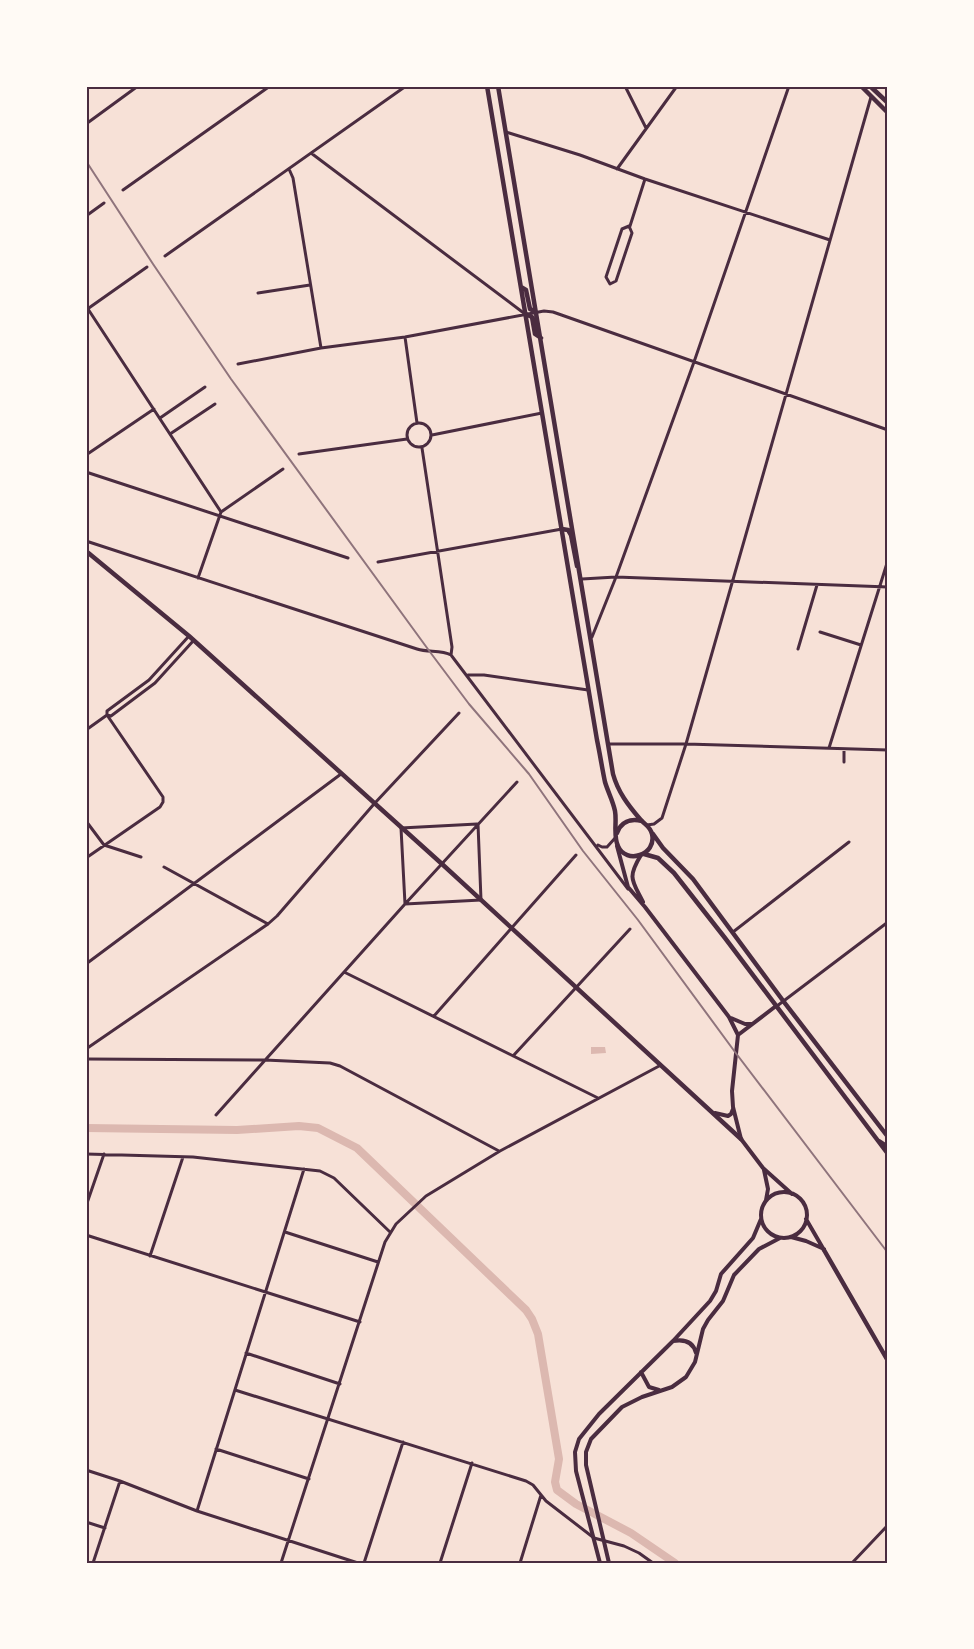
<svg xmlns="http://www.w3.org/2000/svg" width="974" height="1649" viewBox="0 0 974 1649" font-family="'Noto Sans',sans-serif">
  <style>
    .water { fill: #dcb8b0 }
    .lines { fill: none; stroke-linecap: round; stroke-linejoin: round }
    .canal { stroke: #dcb8b0; stroke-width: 8 }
    .minor { stroke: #4a2c40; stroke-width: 3 }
    .secondary { stroke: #4a2c40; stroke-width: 4 }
    .primary { stroke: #4a2c40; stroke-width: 4.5 }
    .rail { stroke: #8f747c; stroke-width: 2 }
    .neatline { fill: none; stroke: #4a2c40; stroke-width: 2 }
  </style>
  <rect width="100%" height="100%" fill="#f7e1d7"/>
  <path class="water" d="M591,1047H605L606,1053L591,1054Z"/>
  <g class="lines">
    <path class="canal" d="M86,1128L237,1130L299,1126L318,1128L357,1148L526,1310L532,1319L538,1334L559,1459L555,1482L557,1490L576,1504L631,1533L675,1563"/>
    <path class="minor" d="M625,86L646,128
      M86,124L138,86
      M506,132L580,155L645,179L830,240
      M311,153L525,314
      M289,169L293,178L321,348
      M617,169L677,86
      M123,190L270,86
      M86,216L104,203
      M629,226L632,233L616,281L610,284L606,277L622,229Z
      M630,226L645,179
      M165,256L406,86
      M258,293L310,285
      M88,309L221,512
      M86,310L147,267
      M405,337L417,423
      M238,364L321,348L405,337L544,311L553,312L888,430
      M160,418L205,387
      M407 435a12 12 0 1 1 24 0a12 12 0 1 1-24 0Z
      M170,434L215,404
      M432,435L542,413
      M422,448L452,647L451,655
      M299,454L407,439
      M86,455L154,409
      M86,472L348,558
      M86,541L417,649C428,653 441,649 451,655L628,889
      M378,562L562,529
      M198,578L221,512L283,469
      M582,579L616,577L888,587
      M820,632L861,645
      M592,637L616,577L694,362L789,86
      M798,649L817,585
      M468,675H484L588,690
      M107,715V711L149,680L189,636
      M86,730L107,715L111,716L155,683L194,640
      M609,744H686L888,750
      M829,748L888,560
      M844,762V749
      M86,821L104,845L141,857
      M647,825L654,824L662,818L686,744L871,97
      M598,845L602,847H607L616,837
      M86,858L160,807L163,802V797L107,715
      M164,867L268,924
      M405,904L481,900L478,824
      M405,904L401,828L477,824
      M733,932L849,842
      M86,964L341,774
      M344,972L598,1098
      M777,1006L888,922
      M434,1016L576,855
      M86,1049L268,924L277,916L374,804L459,713
      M513,1056L630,929
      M86,1059L265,1060L330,1063L340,1066L499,1151
      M216,1115L405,904L517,782
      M86,1154L193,1157L320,1171L334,1178L390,1232
      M86,1206L104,1154
      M285,1232L378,1262
      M86,1235L360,1322
      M150,1256L183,1157
      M246,1353L340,1384
      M235,1390L526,1481L533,1485L546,1501L594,1538L624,1546L639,1553L653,1563
      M216,1449L309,1479
      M86,1470L120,1481L197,1511L358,1563
      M197,1511L304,1169
      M86,1522L105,1528
      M93,1563L120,1481
      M281,1563L385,1242L396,1224L426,1196L500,1151L661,1065
      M364,1563L403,1442
      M440,1563L472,1463
      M520,1563L541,1495
      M852,1563L888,1525"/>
    <path class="secondary" d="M617,846L628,887L645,907L729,1017L738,1035
      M641,855C627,878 632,880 643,902
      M731,1018L745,1024H752
      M738,1035L732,1091L733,1107L741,1139L763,1168L792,1194
      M738,1035L776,1006
      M715,1113L728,1116L731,1114L733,1109
      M764,1170L768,1189L766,1200
      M761 1215a23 23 0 1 1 46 0a23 23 0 1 1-46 0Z
      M806,1219L824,1250
      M791,1237L806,1241L824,1249
      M673,1341C684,1339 693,1341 696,1353
      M641,1372L649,1387L659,1390
      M600,1563L576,1471L575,1452L579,1439L599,1414L673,1341L710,1301L716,1291L721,1274L753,1238L761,1219
      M609,1563L586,1465V1452L591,1439L622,1407L642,1397L672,1387L686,1377L695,1362L703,1329L708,1320L723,1301L734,1275L759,1249L780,1238"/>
    <path class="primary" d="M487,86L597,740C600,754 602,768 605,782C608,792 613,801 615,811C617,822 613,836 618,846C626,865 657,855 652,834C650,826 645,825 640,819C628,805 618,792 613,774L498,86
      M861,86L888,113
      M870,86L888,103
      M521,287L526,290L530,309L536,312
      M526,314L532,317L535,334L541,338
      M562,529L568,530L571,535L577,566
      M86,551L189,636L442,864L741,1139
      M617,833C621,822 630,818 642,821
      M653,834L663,848L693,879L784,1002L888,1137
      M644,854L658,858L674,873L725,938L888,1154
      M879,1141L888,1147
      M824,1250L888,1361"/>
    <path class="rail" d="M86,161L153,264L231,379L430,652L469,704L529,774L583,851L638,920L735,1052L888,1253"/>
  </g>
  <rect width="974" height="1649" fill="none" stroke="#fffaf5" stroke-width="175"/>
  <rect x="88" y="88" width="798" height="1474" class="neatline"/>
</svg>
